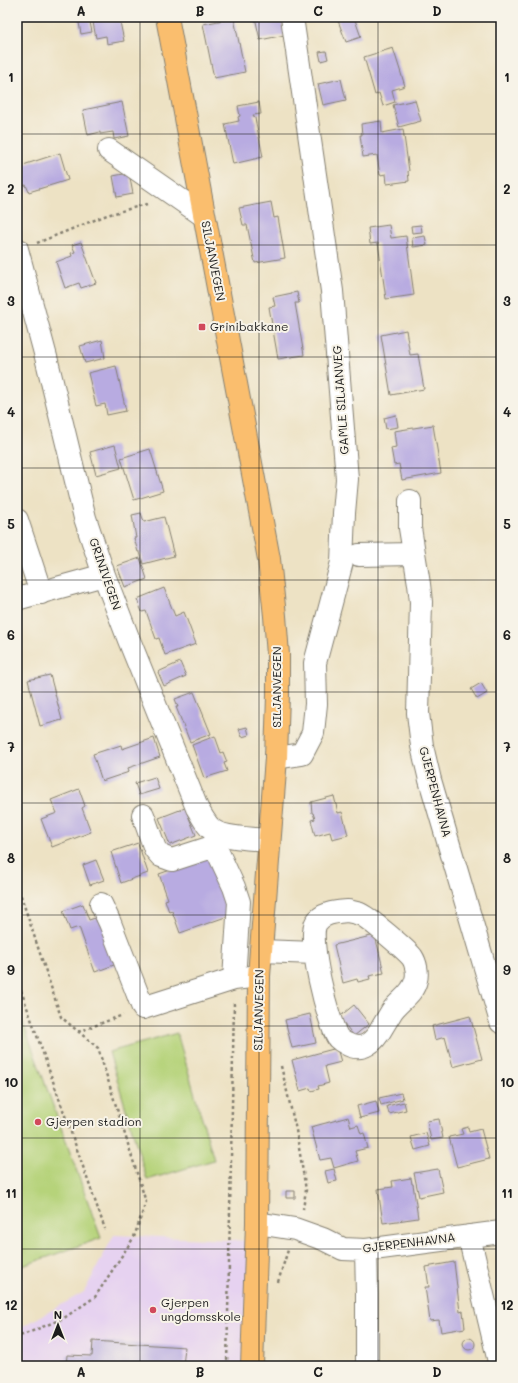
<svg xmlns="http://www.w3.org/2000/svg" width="518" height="1383" viewBox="0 0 518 1383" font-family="Mali,sans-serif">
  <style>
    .built { fill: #e6d2f0 }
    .green { fill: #b6d37a; stroke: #69784b }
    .building { fill: #b8abe1 }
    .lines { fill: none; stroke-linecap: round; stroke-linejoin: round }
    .minor-casing { stroke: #847f70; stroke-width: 24 }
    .major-casing { stroke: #847f70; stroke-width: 24 }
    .path { stroke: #847f70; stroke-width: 2.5; stroke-dasharray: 3 3; stroke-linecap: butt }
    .minor { stroke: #fff; stroke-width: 22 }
    .major { stroke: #fabe6e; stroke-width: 22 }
    .grid { fill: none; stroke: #1c1c1c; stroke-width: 1; stroke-opacity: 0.55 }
    .poi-dot { fill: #d1495b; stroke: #f7f3e8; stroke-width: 1.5 }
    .labels { text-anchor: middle; stroke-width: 4; stroke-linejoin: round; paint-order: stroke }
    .street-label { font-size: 12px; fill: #1c1c1c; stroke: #f7f3e8 }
    .poi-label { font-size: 12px; fill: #1c1c1c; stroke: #f7f3e8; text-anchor: start }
    .neatline { fill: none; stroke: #1c1c1c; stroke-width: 1.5 }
    .grid-label { font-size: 13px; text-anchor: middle; font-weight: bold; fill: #1c1c1c }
  </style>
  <rect width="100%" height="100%" fill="#f7f3e8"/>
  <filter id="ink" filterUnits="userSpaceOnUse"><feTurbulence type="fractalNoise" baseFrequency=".025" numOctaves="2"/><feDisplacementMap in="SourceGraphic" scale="8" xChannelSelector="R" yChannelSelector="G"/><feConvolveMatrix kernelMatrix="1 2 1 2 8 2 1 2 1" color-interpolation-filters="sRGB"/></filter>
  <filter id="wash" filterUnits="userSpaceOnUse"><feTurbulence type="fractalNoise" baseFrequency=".012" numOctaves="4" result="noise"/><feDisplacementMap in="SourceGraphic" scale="16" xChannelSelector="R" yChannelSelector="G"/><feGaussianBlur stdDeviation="0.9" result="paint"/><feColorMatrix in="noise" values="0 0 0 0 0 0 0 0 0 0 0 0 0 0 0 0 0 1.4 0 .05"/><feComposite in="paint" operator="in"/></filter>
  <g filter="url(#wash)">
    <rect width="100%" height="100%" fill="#ede2c4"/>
    <path class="built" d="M114,1235L254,1241L255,1366H17V1328H20L84,1292Z"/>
    <path class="green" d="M17,1006L101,1238L17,1268Z
      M177,1033L214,1160L147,1180L109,1052Z"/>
    <g id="blocks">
      <path class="building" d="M78,17H89L92,32L81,34Z
        M92,17H119L124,41L107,44L106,36L96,38Z
        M255,17H281L285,35L260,40Z
        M341,17H354L361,37L346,42L337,18Z
        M234,18L245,72L214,78L203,24Z
        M393,48L405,86L392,90L395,102L383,106L379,93L375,95L364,57Z
        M326,51L328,59L321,61L319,52Z
        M17,71L21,82L17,84Z
        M341,79L346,100L323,105L318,84Z
        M415,100L421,121L399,127L393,105Z
        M122,102L129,136L114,139L113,132L100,134V132L88,135L83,110Z
        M259,102L261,114L253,115L255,118L263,157L233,164L225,124L239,121L238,117L240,116L238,106Z
        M381,121L382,133L403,129L409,171H408L409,181L387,184L386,174L380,175L377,155L363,157L360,135H362L361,124Z
        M60,153L68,180L29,192L26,185L17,187V167Z
        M129,173L133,194L117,197L113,176Z
        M271,202L274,218L278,217L285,258L255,263L247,225H243L239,208Z
        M389,225L391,238L406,236L414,295L386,299L378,243L370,244L368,228Z
        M421,225L422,232L412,233L411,226Z
        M425,236L427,245L413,247L412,238Z
        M81,242L96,283L81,288L79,283L65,288L56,262L72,256L71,253L75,252L72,245Z
        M297,292L299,303H295L304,355L278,359L269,307L275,306L273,297Z
        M406,330L410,355L418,354L424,389L391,395L381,335Z
        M102,340L105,358L85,363L80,346Z
        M116,366L126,411L107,415L105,404L96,406L88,373Z
        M396,415L398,427L386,429L384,418Z
        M433,425L441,473L402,480L399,464L394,465L391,448L396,447L394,431Z
        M115,445L121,468L96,475L90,452Z
        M150,449L163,491L134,500L121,458Z
        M141,513L144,522L164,517L174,556L143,564L140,552H138L134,538H136L132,515Z
        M140,558L147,579L125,587L117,566Z
        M164,588L175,616L184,612L196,644L165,655L159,638L156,639L146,611L142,612L137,599Z
        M180,662L186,676L164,686L158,672Z
        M50,675L62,720L40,726L28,680Z
        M481,683L487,693L477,699L471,689Z
        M194,692L211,734L190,742L176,707H178L175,699Z
        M247,727L249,735L242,737L239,729Z
        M215,736L221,753L223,752L227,762L224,763L227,771L204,778L192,745Z
        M154,738L160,757L128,768L129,772L102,781L93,754L121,745L122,749Z
        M155,777L159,789L139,795L135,783Z
        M79,789L85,806L82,808L91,832L52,847L41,819L57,813L51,800Z
        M334,796L338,813L342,812L348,835L332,839L330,832L315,836L311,820L315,819L313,813H312L311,802Z
        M185,808L196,835L170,845L159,818Z
        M138,843L148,873L121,883L111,852Z
        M213,855L234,914L180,933L172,911L169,912L165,900L168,899L159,874Z
        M96,860L104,880L90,885L83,865Z
        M83,904L89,920L104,915L122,962L95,972L79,927L70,930L63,911Z
        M375,935L384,973L369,976L370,979L358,982L357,979L343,983L334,945Z
        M354,1005L369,1024L354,1036L339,1017Z
        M310,1014L316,1043L292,1048L285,1020Z
        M470,1016L482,1059L453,1067L445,1037L435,1040L432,1026Z
        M337,1048L341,1062L325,1066L329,1083L318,1086L319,1089L311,1091L310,1088L300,1091L292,1060Z
        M401,1093L403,1099L381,1105L379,1098Z
        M376,1101L379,1113L360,1118L357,1106Z
        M404,1102L406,1110L389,1114L387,1106Z
        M348,1117L351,1127L358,1125L361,1134L364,1133L368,1148L355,1151L358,1161L334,1168L331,1158L320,1160L311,1127Z
        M439,1119L443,1138L431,1140L427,1121Z
        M468,1127L469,1132L481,1129L489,1159L457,1167L449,1137L463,1134L461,1129Z
        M426,1133L430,1146L415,1150L411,1137Z
        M334,1169L337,1181L328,1183L325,1171Z
        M438,1169L443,1192L419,1197L414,1173Z
        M411,1178L412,1184H413L418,1218L383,1223L378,1189L393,1187L392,1181Z
        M286,1191H295V1198H286Z
        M454,1262L460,1312L463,1311L465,1328L441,1332L439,1320L430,1321L425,1287H429L426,1267Z
        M463 1344a6 6 0 1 1 12 0a6 6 0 1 1-12 0Z
        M93,1341L185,1347L183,1366H66L67,1355L92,1356Z"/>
    </g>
  </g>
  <g filter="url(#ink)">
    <use href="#blocks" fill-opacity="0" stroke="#847f70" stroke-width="1"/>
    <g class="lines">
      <g class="minor-casing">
        <path id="minor" d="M109,150L204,216
          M17,249L46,357L85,518L104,575L129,640L197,808C202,816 207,828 216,832C227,838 257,839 269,840
          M410,501V528L419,584L421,602L418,713L422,746L430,780L501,1022
          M17,520L41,593
          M359,555L414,554
          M17,599L104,575
          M276,758L302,754L313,733L316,704L315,663L342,562L344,513L347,479L332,291L292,17
          M143,815L155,849L161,856L172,860L215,846
          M216,832L215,846L234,887L239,902L234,979
          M101,904L110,923L143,1008L234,979L259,976
          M348,911C352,912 357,913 360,914C368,917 406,950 412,957C416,963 418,973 416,980C413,994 400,1000 392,1011C389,1016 386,1021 383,1026C375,1041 363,1054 345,1043C343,1042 340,1040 338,1038C328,1023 307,938 316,923C323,912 337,912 348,911Z
          M261,951L315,953
          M257,1223L295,1229L323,1239L343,1249L366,1250L501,1232
          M469,1236L500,1366
          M366,1250L367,1294V1366"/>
      </g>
      <g class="major-casing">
        <path id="major" d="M167,17L269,559L275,616L278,655V695L276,758L259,976L257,1223L252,1366"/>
      </g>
      <path class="path" d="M37,243L107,215L147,204
        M17,884L61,1017L98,1048L146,1202L134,1237L95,1297L64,1318L23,1335L17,1336
        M17,979L105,1229
        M78,1032L123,1015
        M281,1066L296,1130L306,1190L303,1209
        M278,1282L288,1250
        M227,1366L234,1003"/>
      <use href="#minor" class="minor"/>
      <use href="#major" class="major"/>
    </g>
  </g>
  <path class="grid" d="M140,17V1366M259,17V1366M378,17V1366M17,134H501M17,245H501M17,357H501M17,468H501M17,580H501M17,692H501M17,803H501M17,915H501M17,1026H501M17,1138H501M17,1249H501"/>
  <g class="poi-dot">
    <rect x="198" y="323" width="8" height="8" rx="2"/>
    <circle cx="38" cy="1122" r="4"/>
    <circle cx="153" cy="1310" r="4"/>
  </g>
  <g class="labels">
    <g class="street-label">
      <text transform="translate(213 261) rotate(79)" y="4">SILJANVEGEN</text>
      <text transform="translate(341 400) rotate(-94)" y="4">GAMLE SILJANVEG</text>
      <text transform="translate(105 574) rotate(71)" y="4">GRINIVEGEN</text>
      <text transform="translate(277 687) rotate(-90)" y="4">SILJANVEGEN</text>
      <text transform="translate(435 792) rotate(75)" y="4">GJERPENHAVNA</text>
      <text transform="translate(259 1010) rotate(-89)" y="4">SILJANVEGEN</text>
      <text transform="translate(409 1243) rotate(-7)" y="4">GJERPENHAVNA</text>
    </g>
    <g class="poi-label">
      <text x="210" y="331">Grinibakkane</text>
      <text x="46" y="1126">Gjerpen stadion</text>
      <text x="161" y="1307">Gjerpen<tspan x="161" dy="14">ungdomsskole</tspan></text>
    </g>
  </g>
  <rect width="518" height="1383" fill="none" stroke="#f7f3e8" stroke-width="44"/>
  <g transform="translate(58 1325)" stroke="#f7f3e8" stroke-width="3" paint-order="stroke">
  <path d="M0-3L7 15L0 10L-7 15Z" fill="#1c1c1c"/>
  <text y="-6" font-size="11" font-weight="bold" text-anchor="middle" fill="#1c1c1c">N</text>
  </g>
  <rect x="22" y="22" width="474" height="1339" class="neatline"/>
  <g class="grid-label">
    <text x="81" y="16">A</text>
    <text x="200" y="16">B</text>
    <text x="318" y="16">C</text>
    <text x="437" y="16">D</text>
    <text x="11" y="82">1</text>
    <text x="507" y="82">1</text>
    <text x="11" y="194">2</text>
    <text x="507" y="194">2</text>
    <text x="11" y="306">3</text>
    <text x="507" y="306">3</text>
    <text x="11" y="417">4</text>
    <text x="507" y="417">4</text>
    <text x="11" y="529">5</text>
    <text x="507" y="529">5</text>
    <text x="11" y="640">6</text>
    <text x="507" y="640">6</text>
    <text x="11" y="752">7</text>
    <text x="507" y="752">7</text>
    <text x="11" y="863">8</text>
    <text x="507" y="863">8</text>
    <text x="11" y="975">9</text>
    <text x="507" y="975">9</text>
    <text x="11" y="1087">10</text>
    <text x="507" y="1087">10</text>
    <text x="11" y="1198">11</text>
    <text x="507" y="1198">11</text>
    <text x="11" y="1310">12</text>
    <text x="507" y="1310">12</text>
    <text x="81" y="1377">A</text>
    <text x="200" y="1377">B</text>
    <text x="318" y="1377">C</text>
    <text x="437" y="1377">D</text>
  </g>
</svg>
